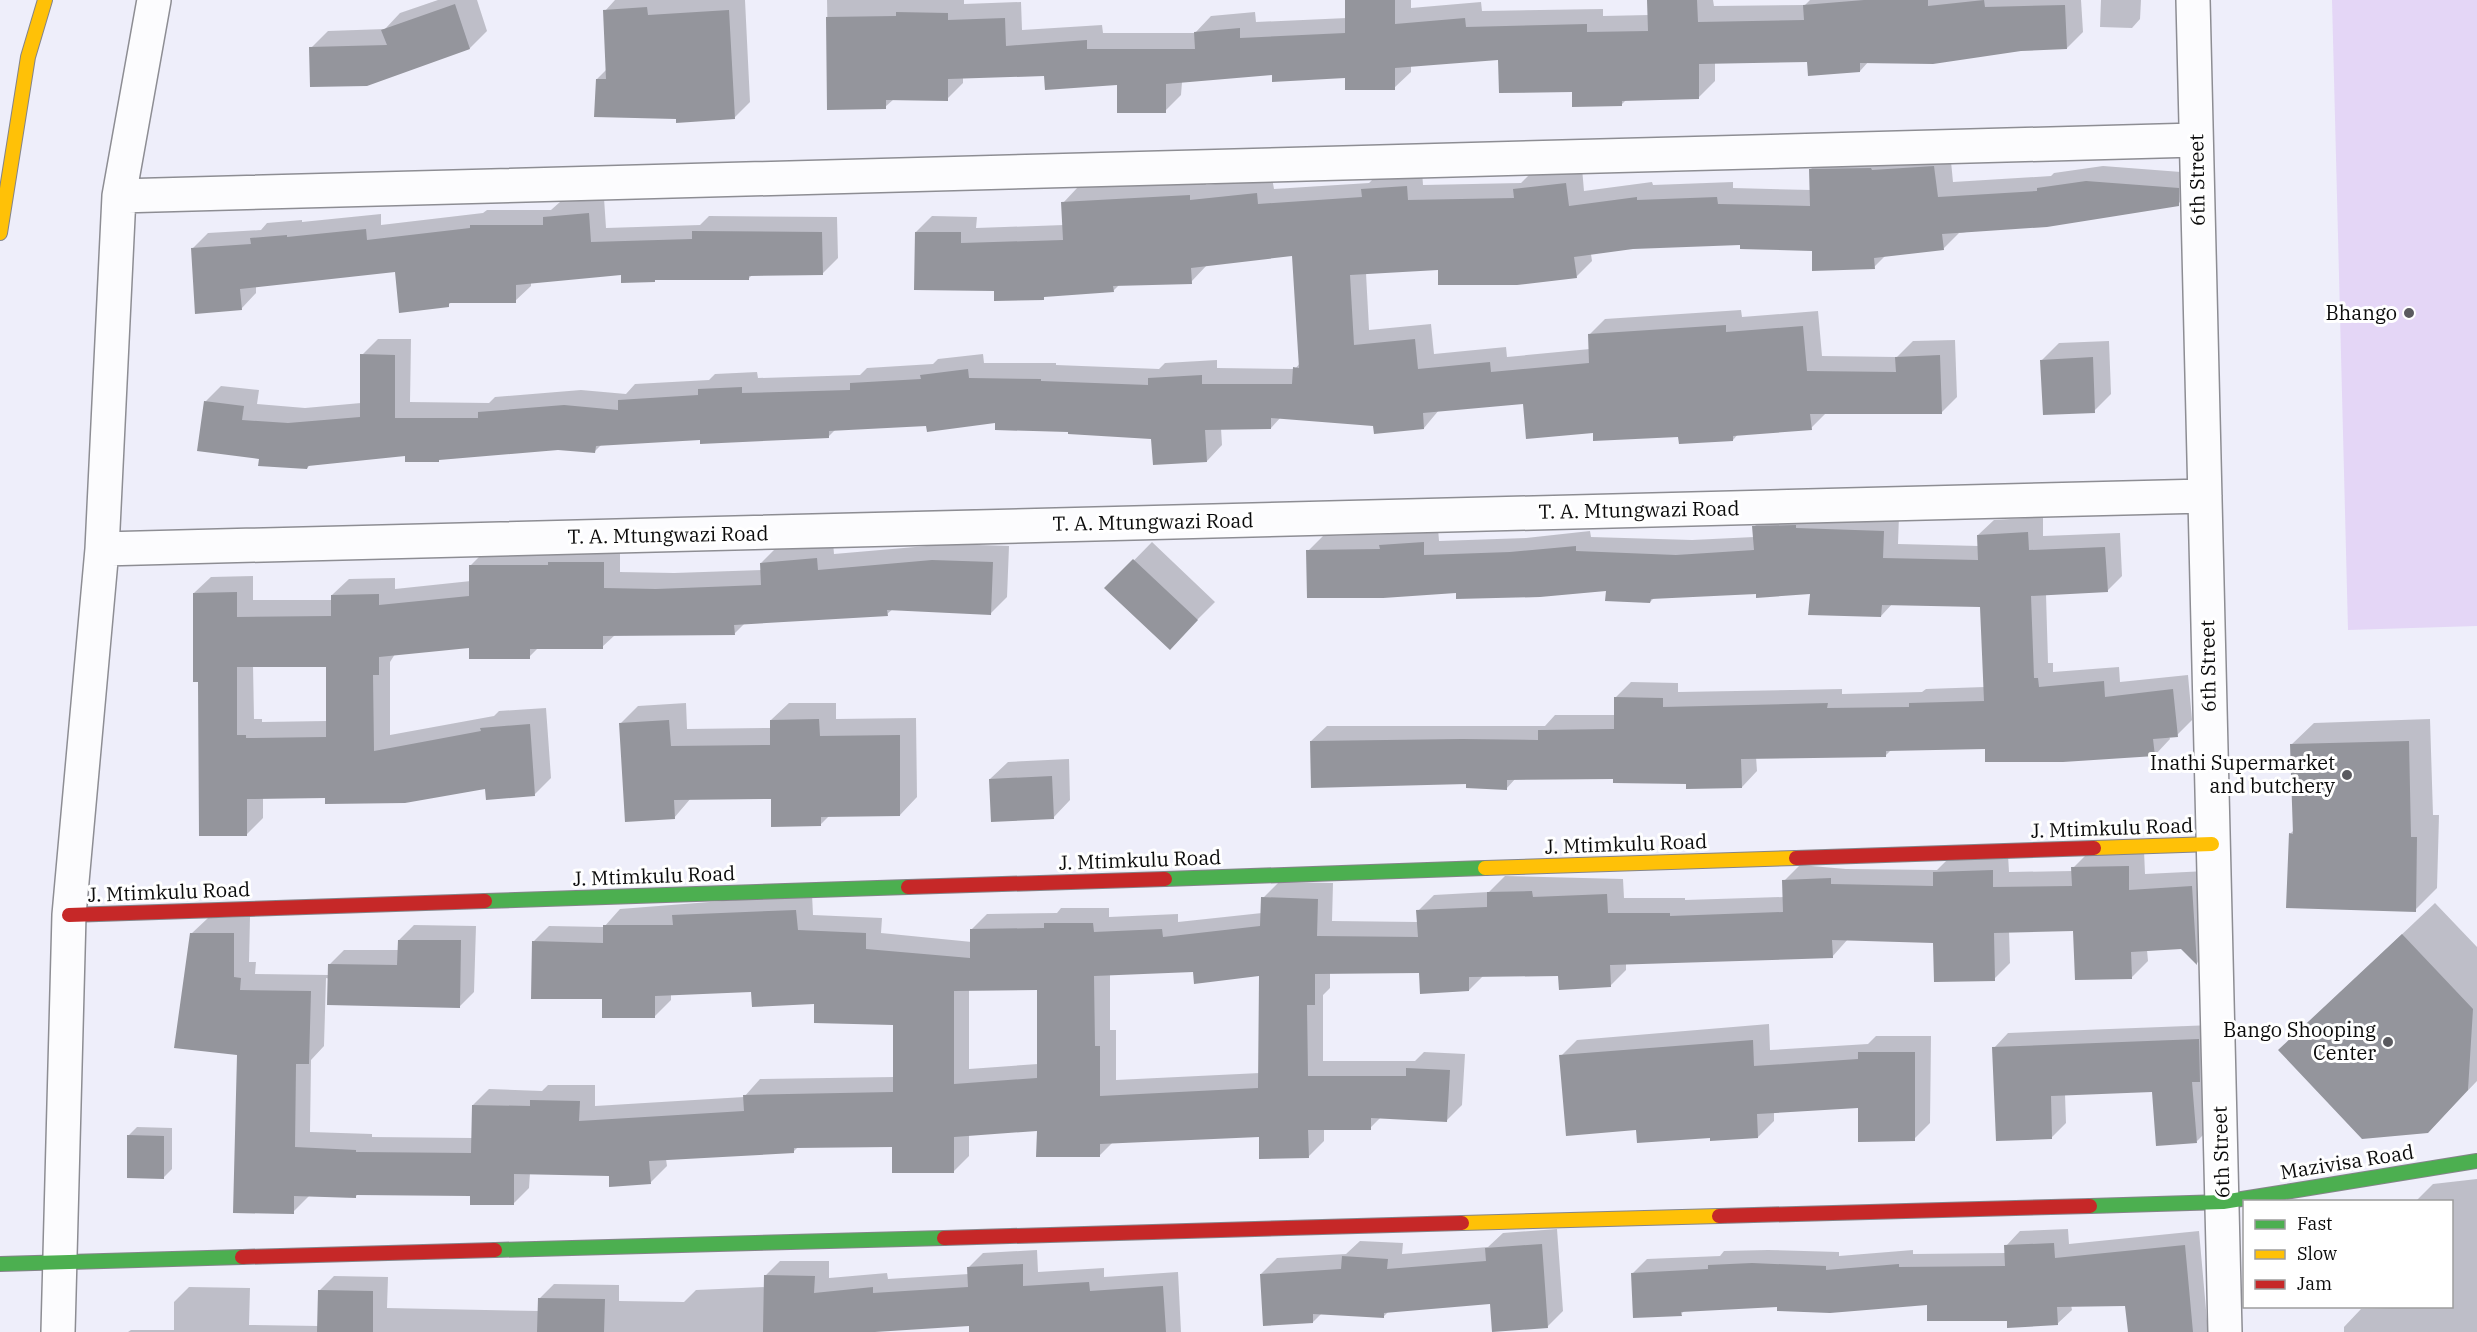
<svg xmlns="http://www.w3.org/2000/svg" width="2477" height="1332" viewBox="0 0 2477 1332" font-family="'IBM Plex Serif',serif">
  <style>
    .pitch { fill: #e4d6f6 }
    .shadow { fill: #0003; fill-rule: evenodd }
    .building { fill: #94959c; fill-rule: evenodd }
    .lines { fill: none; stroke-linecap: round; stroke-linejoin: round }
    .street-casing { stroke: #8d8d93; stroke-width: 36 }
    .fast-casing { stroke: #848489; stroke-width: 16 }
    .slow-casing { stroke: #848489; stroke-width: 16 }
    .jam-casing { stroke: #848489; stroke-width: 16 }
    .street { stroke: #fcfcfe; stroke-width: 33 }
    .fast { stroke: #4caf50; stroke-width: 14 }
    .slow { stroke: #ffc107; stroke-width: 14 }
    .jam { stroke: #c62828; stroke-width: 14 }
    .poi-dot { fill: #5a5a5f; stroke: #fff; stroke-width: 2 }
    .labels { text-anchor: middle; stroke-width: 6; stroke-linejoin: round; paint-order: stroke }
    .street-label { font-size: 20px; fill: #0b0b0b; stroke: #fff }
    .poi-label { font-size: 20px; fill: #0b0b0b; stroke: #fff; text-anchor: end }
  </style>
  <rect width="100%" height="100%" fill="#eeeefa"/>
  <path class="pitch" d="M2332,0H2477V626L2348,630Z"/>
  <path class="shadow" d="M438,0H477L487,31L470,48H311L328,31L385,29L400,13Z
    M615,0H745L750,102L734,118H677L597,79L607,69L605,11Z
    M827,0H964V4L1021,2L1022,30L1102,25L1103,33H1195L1211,16L1255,12L1256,22L1347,18V0H1411V8L1481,2L1482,11L1603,9V16L1649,15V0H1713L1714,6L1805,5L1810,0H2081L2083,32L2067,48L2021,49L1869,61L1860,71L1808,60L1715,62V81L1699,97L1627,99L1622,104L1573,91L1500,58L1411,66V72L1394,88L1347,77L1273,73L1182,82L1181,95L1165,111L1118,83L1046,74L963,77V83L947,99H894L885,107L829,108Z
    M2101,0H2141L2140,19L2132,28L2100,27Z
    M1950,151L1953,182L2051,176L2054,173L2103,166L2194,173V188L2178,204L1959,233L1943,249L1886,255L1874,267L1813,250L1742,244L1669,243L1591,254L1592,261L1576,277L1439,268L1366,273L1369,330L1431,324L1434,354L1506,347L1507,357L1590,349L1589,335L1605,319L1741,310L1742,317L1818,311L1822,356L1897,357L1913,341L1955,340L1957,397L1941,413H1826L1811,428L1738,434L1733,440L1594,431L1525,402L1439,410L1424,428L1281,417L1271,428H1221L1222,445L1207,461L1153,437L997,422L836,429L828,437L701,438L602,444L595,451L558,449L407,455L310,465L307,468L261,458L205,402L221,386L259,390L257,404L305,408L361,403L362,355L378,339H411L410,402L489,403L495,397L581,390L626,394L635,384L709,380L715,374L757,372L758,378L860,375L867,368L933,364L938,359L983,354L984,363H1056V365L1159,369L1165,363L1217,360V368L1295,369L1301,362L1293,254L1207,265L1191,282L1120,284L1113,291L1045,296L1043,298L996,289L916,232L932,216L977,217L976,228L1064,225L1063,203L1078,187L1205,180L1206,185L1272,178L1274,189L1369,183L1379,173L1422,171L1423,185L1521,183L1531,173L1582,168L1584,191L1652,182L1653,185L1733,182V188L1811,190L1810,170L1826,154Z
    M604,198L606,228L700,225L709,216L837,217L838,258L823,273L753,274L749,278L622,274L531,282V286L515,301H453L448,305L396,270L256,285V293L241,309L193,248L208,233L261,230L267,223L302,220V222L381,214V225L483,213L487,210H551L560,202Z
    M2109,341L2111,394L2094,411L2042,360L2059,343Z
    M1769,512L1899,516L1898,544L1979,546L1978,535L1994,520L2043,517V536L2120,533L2122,576L2107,591L2046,594L2048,663H2053V672L2119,667L2120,682L2188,675L2192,720L2177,735L2169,736L2170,739L2155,755L1986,747L1892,749L1885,756L1756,757L1757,771L1742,787L1615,777L1516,778L1506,789L1467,783L1311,741L1327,726H1545L1555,715H1616V697L1631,682L1678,683V692L1842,689V694L1922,692L1926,689L1985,687L1982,605L1893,603L1881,616L1811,592H1757L1654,598L1650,602L1608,589L1458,591L1308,551L1323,536L1393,534L1396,531L1438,528L1439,541L1526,538L1590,531L1591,537L1692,540L1754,537V527Z
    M833,542L834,554L950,544L1009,546L1007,597L990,614L893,609L887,614L745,623L734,634L615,635L602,647H539L529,657L471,646L395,654L390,662V735L494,716L499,711L546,708L551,778L534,795L486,787L327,796L263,797V818L246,835L200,680L194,593L211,577L253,576V600H332V595L349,579L395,578V589L471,581V565L487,549L620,545V572L674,573L762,570L761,563L778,546ZM253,665H327V721L262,722V719H254Z
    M1152,542L1215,602L1169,648L1107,588Z
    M686,703L687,729L771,728V720L789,703H836V719L916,718L917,797L900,815H830L820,825L772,797L691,798L674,818L620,724L638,706Z
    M2430,719L2433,815H2439L2437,888L2415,910L2290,834L2294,830L2291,745L2314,723Z
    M1069,759L1070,800L1053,818L990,779L1008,762Z
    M2144,850L2145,874L2207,871L2212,948L2197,963L2182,948L2147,950L2148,961L2132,977L2075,930L2009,931L2010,963L1994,979L1935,942L1848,939L1832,957L1626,963V970L1610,986L1560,975L1483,976L1469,990L1421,972H1330V988L1323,995V1061H1415L1424,1052L1465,1054L1462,1105L1446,1121L1381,1117L1370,1128L1324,1129V1141L1308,1157L1260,1135L1113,1142L1099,1156L1038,1129L969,1135V1156L953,1172L894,1145L798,1147L793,1152L666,1159L667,1166L651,1182L610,1175L530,1173L529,1188L513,1204L471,1195L358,1194L355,1197L309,1196L293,1212L238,1054L191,934L208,918L250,917L249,962H256L255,974L329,975V965L344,950H399V940L414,925L476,926L474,992L459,1007L326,978L324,1046L311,1060L310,1132L372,1134V1137L473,1138V1105L489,1089L542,1091L548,1085H595V1106L744,1097L760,1079L894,1077V1023L816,1002L752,991L671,994V1000L655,1016L604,998L533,942L549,926L604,927L620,909L812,894L813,915L882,918L881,933L972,942L971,930L987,914L1057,913L1061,908H1109V917L1178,914V922L1262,913L1263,898L1279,882L1333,883L1332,921L1418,922V911L1434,895L1489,892L1505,876L1623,879L1624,898H1685V900L1784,897V881L1800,865L1846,869L1937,870L1950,857L2008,855L2009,872L2073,871V868L2089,852ZM1194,971L1261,974L1260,1073L1116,1080V1030H1110V974ZM1039,988L1038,1064L969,1069V989Z
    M2435,903L2477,947V1081L2428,1132L2280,1050Z
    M1769,1024L1770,1050L1868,1044L1876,1036H1931L1930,1123L1914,1139L1859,1106L1774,1112V1121L1758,1137H1712L1637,1129L1561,1056L1577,1040Z
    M2213,1025L2211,1127L2197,1141L2153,1091L2065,1094L2066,1123L2052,1137L1994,1048L2008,1033Z
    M137,1127L172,1128V1169L163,1178L129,1135Z
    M2477,1179V1332H2344V1327L2361,1309L2452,1306V1202L2416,1201L2433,1184Z
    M1557,1229L1563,1311L1547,1327L1491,1303L1389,1311L1383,1317L1322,1313L1313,1322L1261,1274L1277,1258L1346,1254L1360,1241L1403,1243L1402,1254L1488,1247L1503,1233Z
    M2068,1229L2069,1244L2199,1231L2208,1332H2129L2127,1305H2071L2072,1310L2057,1324L2008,1319L1928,1304L1778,1305L1685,1310L1681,1314L1633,1273L1647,1259L1720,1256L1724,1251L1768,1250L1839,1252V1256L1913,1250V1254L2006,1253V1246L2020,1231Z
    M1037,1250L1038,1272L1104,1268V1277L1178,1272L1181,1332H971L970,1324L859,1332H128L131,1330H174V1302L189,1287L250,1288L249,1325L319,1326V1291L334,1276L388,1277L387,1308L539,1311V1299L554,1284L619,1285V1301L684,1302L696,1290L765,1287V1276L780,1261H829V1278L887,1273L888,1279L969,1274L968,1268L983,1253Z"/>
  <path class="building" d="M1345,0H1395V24L1465,18L1466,27L1587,24V32L1648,31L1647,0H1697L1698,22L1804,20L1803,5L1864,0H1928V6L1984,0L1985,7L2065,5L2067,49L2021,51L1933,64L1860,63V72L1808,76L1807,62L1699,64V99L1622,101V106L1572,107V92L1499,93L1498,60L1395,68V90H1345V78L1272,82V75L1166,84V113H1117V85L1045,90L1044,76L948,79V101L886,100V109L827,110L826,17L896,16V12L948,13V20L1005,18L1006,46L1087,40V49H1195L1194,32L1240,28V38L1345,33Z
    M455,4L470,49L367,86L310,87L309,47L387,45L381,30Z
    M647,7L648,15L729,10L735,119L676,123V119L594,117L596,79H606L603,10Z
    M1934,166L1938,197L2037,191V188L2086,181L2179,188V206L2047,227L1942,234L1944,250L1874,258L1875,269L1812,271V251L1740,249V245L1633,249L1574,257L1577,278L1517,285H1438V270L1350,275L1354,345L1415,339L1418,369L1490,362L1491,372L1589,363L1588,334L1726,325V332L1803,326L1807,371L1896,372L1895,357L1940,355L1942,414H1810L1812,430L1733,436V441L1679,444L1678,437L1593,441V433L1526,439L1523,404L1423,413L1424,429L1374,434L1373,426L1271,418V429L1205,430L1207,462L1153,465L1151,439L1068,434V432L995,430V423L927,432L926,426L829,431V438L700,444V440L596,446L595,453L558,450L439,460V462H405V456L308,466L307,469L258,466L259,459L197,451L204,401L244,406L242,420L288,423L360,417V354L395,355V418H478V412L564,405L618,410V400L698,395V389L742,387V393L850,390V383L921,379L920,375L968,369L969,378L1041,379V381L1148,385V378L1202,375V384H1292L1293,367L1299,368L1292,256L1191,268L1192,284L1113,286L1114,292L1044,297V300L994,301V291L914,290L915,232H961V243L1063,240L1061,202L1190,195V200L1257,193L1258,204L1362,197L1361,189L1407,186L1408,200L1514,198L1513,189L1566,183L1569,206L1637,197V200L1717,197L1718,204L1810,206L1809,169L1871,168L1872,170Z
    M589,213L591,242L692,239V231L822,232L823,275L749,276V280H655V282L621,283V275L516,285V303H449V307L399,313L395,272L240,289L242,310L195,314L191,248L251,244L250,238L287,235V237L366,229L367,240L470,228V225H543V217Z
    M2093,357L2095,413L2043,415L2040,360Z
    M1796,525V528L1884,531L1883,558L1978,560L1977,535L2028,532L2029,550L2105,547L2108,592L2031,596L2034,678H2038L2039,687L2104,681L2105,697L2173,689L2178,737L2153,739L2155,756L2063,762H1985V749L1886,751V757L1741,759L1742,788L1686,789V784L1613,783V779L1507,780V790L1466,788V784L1311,788L1310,741L1462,739L1538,740V730L1614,729V697L1663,698V707L1828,703L1827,708L1909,707V703L1984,701L1980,607L1882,605L1881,617L1808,615L1810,594L1756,598V594L1651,599L1650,603L1605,601L1606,591L1540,597L1456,599V593L1383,598H1307L1306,550L1380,549L1379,545L1424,542V555L1510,552L1576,546V551L1676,555L1754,550L1752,526Z
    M817,558L818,570L932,560L993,562L991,615L887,610L888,616L734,625L735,635L603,636V649H530V659H469V648L379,657V675H373L374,751L481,731L480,728L530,724L535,796L486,800L485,789L405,803L325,804V798L247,799V836H199L198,682H193V593L237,592V617L331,616V595L379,594V605L469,596V565H548V562H604V588L656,589L761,585L760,563ZM237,667H326V737L246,738V735H237Z
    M1133,559L1198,620L1170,650L1104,588Z
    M819,719L820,736L900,735V816L821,817V826L771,827V799L674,800L675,819L625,822L619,723L669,720L671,746L770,745V720Z
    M2409,741L2411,837H2417L2416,912L2286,908L2289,833L2293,834L2290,744Z
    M1052,776L1054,819L991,822L989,779Z
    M2129,866V890L2192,886L2197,965L2181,949L2131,952L2132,979L2075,980L2073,931L1994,933L1995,981L1934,982L1933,943L1832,940L1833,958L1610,965L1611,987L1559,990L1558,976L1469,977V991L1420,994L1419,973L1315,974V1005H1307L1308,1076H1406V1068L1450,1070L1447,1122L1371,1118V1130H1308L1309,1158L1259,1159V1137L1100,1144V1157H1036L1037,1131L954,1137V1173H892V1147L794,1148V1153L649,1161L651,1184L609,1187V1176L514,1174V1205H470V1196L356,1195V1198L294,1196V1214L233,1213L237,1055L174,1048L190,933H234V977L241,978L240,990L311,991L309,1064H296L295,1147L356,1150V1152L471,1153L472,1105L530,1106V1100L580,1101L579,1121L744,1111L743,1095L893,1092V1025L814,1023V1004L752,1007L751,992L655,996V1018H602V999H531L532,941L603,943V925H673L672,915L796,910L798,930L866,933V949L970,958V929L1044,928V923H1093L1094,932L1162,929L1163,937L1260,926L1261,897L1318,899L1317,936L1418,937L1416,910L1487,907V892L1532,891L1533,897L1607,894L1608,913H1670V916L1783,912L1782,880L1831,878V884L1933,886V872L1993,870V887L2072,886L2071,867ZM1193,972L1194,984L1259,976L1258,1088L1100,1096V1046H1095L1094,976ZM1037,990V1078L954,1084V991Z
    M2402,934L2473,1009L2468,1090L2428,1133L2362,1139L2278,1050Z
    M398,940H461L460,1008L327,1005L328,964L397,965Z
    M2199,1039L2200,1082H2192L2197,1143L2156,1146L2152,1092L2051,1096L2052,1139L1996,1141L1992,1047Z
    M1753,1040L1754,1066L1858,1059V1052H1915V1141L1858,1142V1108L1757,1114L1758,1138L1710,1141V1138L1637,1143L1636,1130L1566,1136L1559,1055Z
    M127,1135L164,1136V1179L127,1178Z
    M2054,1243L2055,1258L2185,1245L2193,1332H2128L2125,1306L2057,1307L2058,1325L2007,1328V1321H1927V1305L1830,1313L1777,1311V1307L1681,1312L1682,1316L1633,1318L1631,1273L1708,1269V1265L1752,1263L1826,1266V1270L1899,1264V1267L2005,1266L2004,1245Z
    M1542,1244L1548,1328L1492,1332L1490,1304L1384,1313V1318L1313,1314V1323L1263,1326L1260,1274L1341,1269L1342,1256L1388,1259L1387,1269L1486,1261L1485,1248Z
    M1023,1264V1286L1089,1282L1090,1291L1163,1286L1166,1332H969V1326L875,1332H763L764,1275L815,1276L814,1293L873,1287V1293L968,1287L967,1267Z
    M318,1290L373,1291V1332H317Z
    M538,1298L605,1299L604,1332H537Z"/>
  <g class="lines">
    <g class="street-casing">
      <path id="street" d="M2193,0L2225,1332
        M119,196L2196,140
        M102,549L2205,496
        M58,1332L69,915L102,549L119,196L154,0"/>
    </g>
    <g class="fast-casing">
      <path id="fast" d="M1165,879L1485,868
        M485,901L908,887
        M2090,1206L2223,1202L2477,1161
        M495,1250L944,1238
        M0,1264L242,1257"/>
    </g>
    <g class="slow-casing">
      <path id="slow" d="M0,233L28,57L45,0
        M2094,848L2212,844
        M1485,868L1796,858
        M1462,1223L1719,1216"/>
    </g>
    <g class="jam-casing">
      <path id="jam" d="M1796,858L2094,848
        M908,887L1165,879
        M69,915L485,901
        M1719,1216L2090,1206
        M944,1238L1462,1223
        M242,1257L495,1250"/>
    </g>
    <use href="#street" class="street"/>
    <use href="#fast" class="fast"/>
    <use href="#slow" class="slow"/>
    <use href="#jam" class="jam"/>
  </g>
  <g class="poi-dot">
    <circle cx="2409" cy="313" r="6"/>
    <circle cx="2347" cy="775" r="6"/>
    <circle cx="2388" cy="1042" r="6"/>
  </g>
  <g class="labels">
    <g class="street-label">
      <text transform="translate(2197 180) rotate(-91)" y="7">6th Street</text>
      <text transform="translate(1639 510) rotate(-1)" y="7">T. A. Mtungwazi Road</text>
      <text transform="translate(1153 522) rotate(-1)" y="7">T. A. Mtungwazi Road</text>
      <text transform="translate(668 535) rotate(-1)" y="7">T. A. Mtungwazi Road</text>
      <text transform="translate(2208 666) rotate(-91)" y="7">6th Street</text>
      <text transform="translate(2112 828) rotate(-2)" y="7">J. Mtimkulu Road</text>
      <text transform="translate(1626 844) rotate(-2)" y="7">J. Mtimkulu Road</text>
      <text transform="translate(1140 860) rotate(-2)" y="7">J. Mtimkulu Road</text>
      <text transform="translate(654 876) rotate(-2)" y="7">J. Mtimkulu Road</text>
      <text transform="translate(169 892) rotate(-2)" y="7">J. Mtimkulu Road</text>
      <text transform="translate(2221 1152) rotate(-92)" y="7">6th Street</text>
      <text transform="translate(2347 1162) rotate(-9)" y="7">Mazivisa Road</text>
    </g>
    <g class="poi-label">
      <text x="2397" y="320">Bhango</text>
      <text x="2335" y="770">Inathi Supermarket<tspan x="2335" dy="23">and butchery</tspan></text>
      <text x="2376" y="1037">Bango Shooping<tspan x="2376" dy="23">Center</tspan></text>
    </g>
  </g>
  <rect x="2243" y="1200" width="210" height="108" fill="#ffffff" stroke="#9d9d9d" stroke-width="1.5"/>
  <rect x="2255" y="1220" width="30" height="9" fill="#4caf50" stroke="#9d9d9d" stroke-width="1.5"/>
  <text x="2297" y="1230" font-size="18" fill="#0b0b0b">Fast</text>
  <rect x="2255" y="1250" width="30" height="9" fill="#ffc107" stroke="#9d9d9d" stroke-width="1.5"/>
  <text x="2297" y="1260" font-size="18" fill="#0b0b0b">Slow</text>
  <rect x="2255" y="1280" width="30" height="9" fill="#c62828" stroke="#9d9d9d" stroke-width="1.5"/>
  <text x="2297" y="1290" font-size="18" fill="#0b0b0b">Jam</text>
</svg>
